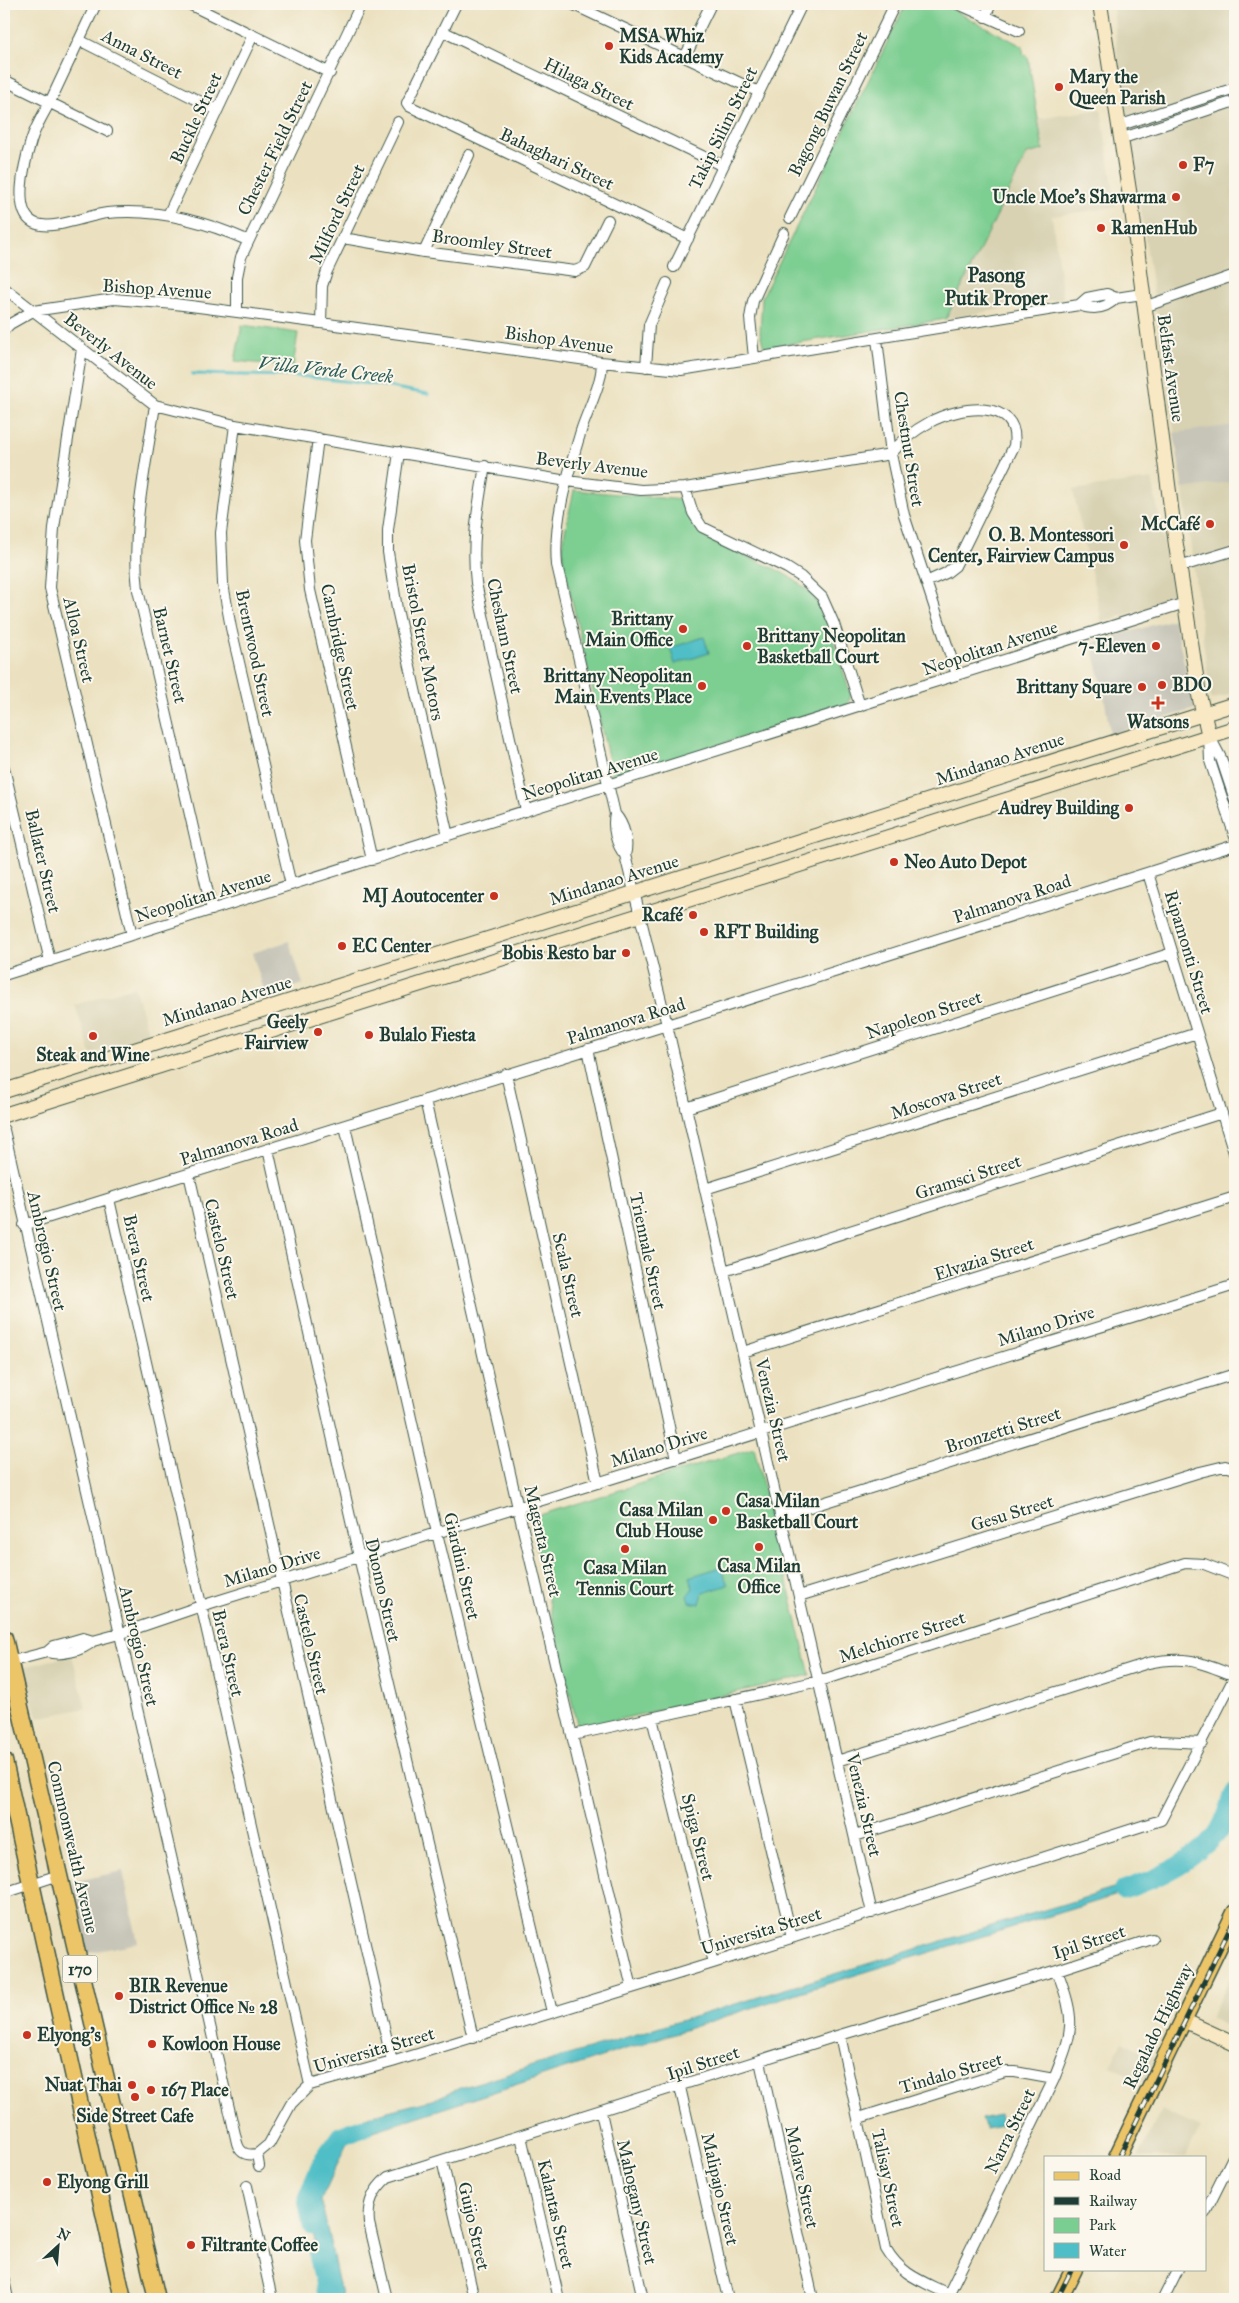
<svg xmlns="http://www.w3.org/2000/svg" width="1239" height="2303" viewBox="0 0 1239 2303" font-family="'IM FELL Great Primer',serif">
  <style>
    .built { fill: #d8d2b2 }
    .industrial { fill: #c6c5b8 }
    .green { fill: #7bce91; stroke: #4d8662 }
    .water { fill: #50bec6; stroke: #387e7d }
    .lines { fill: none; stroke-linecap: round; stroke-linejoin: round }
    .stream { stroke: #50bec6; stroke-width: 3 }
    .river { stroke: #50bec6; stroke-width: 19 }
    .street-casing { stroke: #3e5649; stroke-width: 12 }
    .secondary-casing { stroke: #3e5649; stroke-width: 16 }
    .primary-casing { stroke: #3e5649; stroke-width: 19 }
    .street { stroke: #fff; stroke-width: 10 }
    .secondary { stroke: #f8e8c3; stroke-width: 14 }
    .primary { stroke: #edc569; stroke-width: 16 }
    .rail-casing { stroke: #1f3d34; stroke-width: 5 }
    .rail { stroke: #fbf7ec; stroke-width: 3; stroke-dasharray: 9; stroke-linecap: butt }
    .poi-dot { fill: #c8321e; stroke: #fbf7ec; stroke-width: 2 }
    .labels { text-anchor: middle; stroke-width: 4; stroke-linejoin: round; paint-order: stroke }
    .shield { fill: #fbf7ec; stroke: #61756b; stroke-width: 1 }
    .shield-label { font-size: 16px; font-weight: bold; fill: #1f3d34 }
    .poi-label { font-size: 18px; font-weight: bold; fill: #1f3d34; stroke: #fbf7ec; text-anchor: start }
    .street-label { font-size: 18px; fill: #1f3d34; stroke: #fbf7ec }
    .water-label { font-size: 19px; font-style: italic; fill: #2b5d58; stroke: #fbf7ec }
    .quarter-label { font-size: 20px; font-weight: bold; fill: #1f3d34; stroke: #fbf7ec }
  </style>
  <rect width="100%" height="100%" fill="#fbf7ec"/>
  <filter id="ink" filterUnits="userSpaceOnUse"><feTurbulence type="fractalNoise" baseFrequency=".02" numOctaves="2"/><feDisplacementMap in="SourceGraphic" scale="10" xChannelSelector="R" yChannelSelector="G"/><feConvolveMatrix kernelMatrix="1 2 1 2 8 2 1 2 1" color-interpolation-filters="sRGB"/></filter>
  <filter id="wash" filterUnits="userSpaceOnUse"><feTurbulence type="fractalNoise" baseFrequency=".0096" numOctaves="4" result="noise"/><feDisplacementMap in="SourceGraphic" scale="20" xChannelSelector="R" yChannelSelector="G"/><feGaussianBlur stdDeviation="1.12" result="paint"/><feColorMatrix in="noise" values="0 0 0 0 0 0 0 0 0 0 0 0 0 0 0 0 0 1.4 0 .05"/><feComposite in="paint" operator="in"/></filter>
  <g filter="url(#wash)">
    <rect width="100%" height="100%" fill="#ebe1c0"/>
    <path class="built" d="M1113,4H1235V693L1211,700L1183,489L1117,52Z
      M1101,109L1116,207L1052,216L1063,298L946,319L1028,153L1043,150L1038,119Z
      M1152,479L1174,599L1102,622L1073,490Z
      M134,987L149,1035L91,1054L75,1005Z
      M72,1655L86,1708L37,1718L24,1667Z
      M1235,1968V2031L1210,2018Z
      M1122,2041L1158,2059L1146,2083L1110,2066Z
      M1161,2110L1200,2128L1186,2157H1139Z"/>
    <path class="industrial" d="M1235,425V481L1183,489L1174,433Z
      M1174,619L1195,709L1110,734L1103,688L1091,643Z
      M289,941L303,984L266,996L252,953Z
      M123,1871L138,1943L87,1953L72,1882Z"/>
    <path class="green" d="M906,4H942L1022,46L1024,55L1028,57L1043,150L1027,154L946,319L764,348L760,333L762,297Z
      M242,325L298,333L293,367L235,361Z
      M574,490L683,500C687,509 689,521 696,528C737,564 793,560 824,611L851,696L847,705L613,778L563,562V540Z
      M754,1448L810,1675L578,1729L530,1518Z"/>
    <path class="water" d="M704,637L709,653L675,664L670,648Z
      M721,1567L728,1585L703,1593L700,1604L689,1602L687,1596L693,1588L689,1577Z
      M1136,1882L1147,1883L1144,1887L813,1988L349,2139L321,2200L342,2299H328L307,2206L311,2180L343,2133L368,2116L432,2100L460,2088Z
      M999,2115L1002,2126L985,2129L981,2119Z"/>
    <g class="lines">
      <path class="stream" d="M192,374L299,376L379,385L428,394"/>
      <path class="river" d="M1123,1890C1157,1879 1191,1863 1216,1835C1225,1824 1229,1805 1235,1792
        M312,2226L307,2198L323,2160L340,2136L364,2127
        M318,2255L328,2299"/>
    </g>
  </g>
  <g filter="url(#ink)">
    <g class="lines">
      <g class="street-casing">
        <path id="street" d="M96,4C81,36 66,68 51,100C44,113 35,127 31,141C25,161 10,216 37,224C55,230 88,215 107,213C156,208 204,221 247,240
          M189,4L330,73
          M456,4L407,103L409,106L688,239
          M572,4L759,92
          M958,4L1019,31
          M985,17L991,4
          M442,31L723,166
          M79,40L217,110
          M685,57L711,4
          M4,80L107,131
          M1118,126L1235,88
          M1120,139L1235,101
          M168,215L253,35
          M790,218L895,4
          M343,238L424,252L575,271L585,267L608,220
          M424,252L469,155
          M674,267L802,4
          M4,288L155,405L235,425L567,481L641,490L685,488L891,454C901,441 915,430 930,422C957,407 1021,396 1014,446L955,566L946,573L926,582
          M1079,305L1087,298L1107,294L1116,298L1142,294
          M1144,307L1235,275
          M237,312V277L241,257L361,4
          M321,323L322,286L327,271L398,122
          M4,330L10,324L33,311L114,299L175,304L321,323L601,362L681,370L1079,305C1093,310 1106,309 1116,298
          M877,339L891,454L904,515L957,675
          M82,349L54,528L50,588L132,935
          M754,358L750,318L753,301L784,233
          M601,362C605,377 586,414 581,431C568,474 553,520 557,565L615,814C612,827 616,845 625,855L667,1025L872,1913
          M646,367L649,325L667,283
          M155,405C146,466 131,528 138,590L212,910
          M235,425L221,533L223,584L231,628L291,885
          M318,438L305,540L310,590L372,860
          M399,452L388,530V552L397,609L448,836
          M485,466C478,507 471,542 476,583L526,811
          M685,488L693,513L702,527L787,568L801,577L822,597L834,624L860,706
          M1179,567L1235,550
          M1209,736L1210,761L1235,837
          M1211,739L1221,758L1235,800
          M4,768L50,961
          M615,814C624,824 629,842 625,855
          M1148,873L1235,1156
          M4,975L1185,603
          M588,1049L676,1459
          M506,1074L598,1483
          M425,1100L518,1508L632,1988
          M686,1108L1172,953
          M345,1126L437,1533L552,2012
          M4,1130L237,2143C240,2153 246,2156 257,2154
          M268,1149L359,1557L473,2038
          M189,1174L392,2062
          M705,1189L1197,1033
          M109,1199L310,2085
          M24,1225L667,1025L1235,845
          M724,1271L1222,1113
          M743,1352L1235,1197
          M781,1516L1235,1374
          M799,1596L1200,1472L1225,1466L1235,1469
          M47,1652C61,1656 82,1651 93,1641
          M5,1663L47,1652L54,1646L69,1642L83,1638L93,1641L119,1634L201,1606L1235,1285
          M735,1699L792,1938
          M652,1718L713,1963
          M573,1735L819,1681L1185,1563L1204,1564L1235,1576
          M837,1761L1148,1663C1187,1655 1199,1662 1235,1676
          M855,1836L1150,1742L1161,1741L1202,1743
          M4,1893L59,1875
          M840,2035L886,2249C901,2275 922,2281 948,2294
          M760,2061L813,2299
          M680,2087L728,2299
          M601,2112L643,2299
          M859,2118L1005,2072H1015L1054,2079
          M521,2136L559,2299
          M442,2160L474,2299
          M259,2166L257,2154L269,2144L291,2104L310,2085L392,2062L713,1963L1161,1820L1235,1676
          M247,2186L272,2299
          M1205,2213L1235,2153
          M4,2280L8,2299
          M387,2299L369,2223C367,2203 373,2190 388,2177L840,2035L1057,1970L1152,1939
          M946,2299L1054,2079C1074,2029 1076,2022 1057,1970
          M1163,2299L1178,2269"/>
      </g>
      <g class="secondary-casing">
        <path id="secondary" d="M1100,4L1131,203L1176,545L1199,695L1209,736
          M4,1091L1235,704
          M4,1115L1235,728
          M1183,2020L1235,2044"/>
      </g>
      <g class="primary-casing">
        <path id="primary" d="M4,1638L157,2299
          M4,1761L123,2299
          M1117,2157L1235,1913
          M1059,2299L1074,2269"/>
      </g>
      <use href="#street" class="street"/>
      <use href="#secondary" class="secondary"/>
      <use href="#primary" class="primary"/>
      <g class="rail-casing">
        <path id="rail" d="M1119,2157L1235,1918
          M1057,2299L1072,2269"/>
      </g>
      <use href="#rail" class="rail"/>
    </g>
  </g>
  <g class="poi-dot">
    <circle cx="609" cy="46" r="5"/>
    <circle cx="1059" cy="87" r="5"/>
    <circle cx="1183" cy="165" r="5"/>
    <circle cx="1176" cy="197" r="5"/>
    <circle cx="1101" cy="228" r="5"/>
    <circle cx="1210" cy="524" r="5"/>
    <circle cx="1124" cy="545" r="5"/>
    <circle cx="683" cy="629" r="5"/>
    <circle cx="747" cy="646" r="5"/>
    <circle cx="1156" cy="646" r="5"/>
    <circle cx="1162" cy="685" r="5"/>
    <circle cx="702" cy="686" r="5"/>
    <circle cx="1142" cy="687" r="5"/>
    <path d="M1155.5 695.5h5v5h5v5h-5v5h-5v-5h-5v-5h5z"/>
    <circle cx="1129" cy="808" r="5"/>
    <circle cx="894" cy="862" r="5"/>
    <circle cx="494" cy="896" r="5"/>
    <circle cx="693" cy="915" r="5"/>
    <circle cx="704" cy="932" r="5"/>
    <circle cx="342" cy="946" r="5"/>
    <circle cx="626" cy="953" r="5"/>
    <circle cx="318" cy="1032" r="5"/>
    <circle cx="369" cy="1035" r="5"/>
    <circle cx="93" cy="1036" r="5"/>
    <circle cx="726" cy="1511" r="5"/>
    <circle cx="713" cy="1520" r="5"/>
    <circle cx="759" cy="1547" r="5"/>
    <circle cx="625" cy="1549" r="5"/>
    <circle cx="119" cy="1996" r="5"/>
    <circle cx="27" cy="2035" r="5"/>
    <circle cx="152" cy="2044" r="5"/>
    <circle cx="132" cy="2085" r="5"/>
    <circle cx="151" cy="2090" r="5"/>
    <circle cx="135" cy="2097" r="5"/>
    <circle cx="47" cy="2182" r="5"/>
    <circle cx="191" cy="2245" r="5"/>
  </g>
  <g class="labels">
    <rect class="shield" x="62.5" y="1955.5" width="35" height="27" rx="4"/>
    <g class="shield-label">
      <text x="80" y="1975">170</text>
    </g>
    <g class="poi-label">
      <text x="619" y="42">MSA Whiz<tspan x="619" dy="21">Kids Academy</tspan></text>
      <text x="1069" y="83">Mary the<tspan x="1069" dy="21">Queen Parish</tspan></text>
      <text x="1193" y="171">F7</text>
      <text x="1166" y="203" text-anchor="end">Uncle Moe's Shawarma</text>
      <text x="1111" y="234">RamenHub</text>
      <text x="1200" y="530" text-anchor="end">McCafé</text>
      <text x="1114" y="541" text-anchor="end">O. B. Montessori<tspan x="1114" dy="21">Center, Fairview Campus</tspan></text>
      <text x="673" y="625" text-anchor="end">Brittany<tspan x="673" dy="21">Main Office</tspan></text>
      <text x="757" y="642">Brittany Neopolitan<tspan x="757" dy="21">Basketball Court</tspan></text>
      <text x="1146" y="652" text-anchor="end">7-Eleven</text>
      <text x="692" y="682" text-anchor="end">Brittany Neopolitan<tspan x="692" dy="21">Main Events Place</tspan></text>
      <text x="1172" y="691">BDO</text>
      <text x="1132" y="693" text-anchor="end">Brittany Square</text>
      <text x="1158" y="728" text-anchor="middle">Watsons</text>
      <text x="1119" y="814" text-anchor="end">Audrey Building</text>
      <text x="904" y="868">Neo Auto Depot</text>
      <text x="484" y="902" text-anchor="end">MJ Aoutocenter</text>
      <text x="683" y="921" text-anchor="end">Rcafé</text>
      <text x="714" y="938">RFT Building</text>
      <text x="352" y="952">EC Center</text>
      <text x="616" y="959" text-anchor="end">Bobis Resto bar</text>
      <text x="308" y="1028" text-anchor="end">Geely<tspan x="308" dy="21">Fairview</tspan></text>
      <text x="379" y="1041">Bulalo Fiesta</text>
      <text x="93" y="1061" text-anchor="middle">Steak and Wine</text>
      <text x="736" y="1507">Casa Milan<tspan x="736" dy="21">Basketball Court</tspan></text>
      <text x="703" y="1516" text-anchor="end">Casa Milan<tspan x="703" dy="21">Club House</tspan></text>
      <text x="759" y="1572" text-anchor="middle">Casa Milan<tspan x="759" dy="21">Office</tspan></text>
      <text x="625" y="1574" text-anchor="middle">Casa Milan<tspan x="625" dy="21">Tennis Court</tspan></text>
      <text x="129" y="1992">BIR Revenue<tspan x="129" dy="21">District Office № 28</tspan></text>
      <text x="37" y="2041">Elyong's</text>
      <text x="162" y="2050">Kowloon House</text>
      <text x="122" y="2091" text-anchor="end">Nuat Thai</text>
      <text x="161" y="2096">167 Place</text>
      <text x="135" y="2122" text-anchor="middle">Side Street Cafe</text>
      <text x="57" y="2188">Elyong Grill</text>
      <text x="201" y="2251">Filtrante Coffee</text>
    </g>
    <g class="street-label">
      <text transform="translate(142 54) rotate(27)" y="6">Anna Street</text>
      <text transform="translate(589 84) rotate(26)" y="6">Hilaga Street</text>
      <text transform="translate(828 104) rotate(-64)" y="6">Bagong Buwan Street</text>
      <text transform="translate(196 118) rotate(-65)" y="6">Buckle Street</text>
      <text transform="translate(723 128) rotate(-64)" y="6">Takip Silim Street</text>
      <text transform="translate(275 148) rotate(-64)" y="6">Chester Field Street</text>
      <text transform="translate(557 159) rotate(25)" y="6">Bahaghari Street</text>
      <text transform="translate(337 214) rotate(-65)" y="6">Milford Street</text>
      <text transform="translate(492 244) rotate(8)" y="6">Broomley Street</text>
      <text transform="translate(157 289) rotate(4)" y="6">Bishop Avenue</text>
      <text transform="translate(559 340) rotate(8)" y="6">Bishop Avenue</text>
      <text transform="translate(111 351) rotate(38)" y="6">Beverly Avenue</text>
      <text transform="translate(1171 368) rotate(82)" y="6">Belfast Avenue</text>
      <text transform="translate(909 449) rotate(81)" y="6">Chestnut Street</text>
      <text transform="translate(592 465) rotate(7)" y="6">Beverly Avenue</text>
      <text transform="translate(505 636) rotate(78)" y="6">Chesham Street</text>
      <text transform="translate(79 640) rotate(77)" y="6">Alloa Street</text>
      <text transform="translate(423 642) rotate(79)" y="6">Bristol Street Motors</text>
      <text transform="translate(340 647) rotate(78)" y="6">Cambridge Street</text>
      <text transform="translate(990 648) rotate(-18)" y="6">Neopolitan Avenue</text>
      <text transform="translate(255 653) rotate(78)" y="6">Brentwood Street</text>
      <text transform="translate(170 655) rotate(77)" y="6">Barnet Street</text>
      <text transform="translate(1000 759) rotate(-18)" y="6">Mindanao Avenue</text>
      <text transform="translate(590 774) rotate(-17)" y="6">Neopolitan Avenue</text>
      <text transform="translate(43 861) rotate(77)" y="6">Ballater Street</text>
      <text transform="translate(614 880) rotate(-17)" y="6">Mindanao Avenue</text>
      <text transform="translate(203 896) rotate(-17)" y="6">Neopolitan Avenue</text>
      <text transform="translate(1012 899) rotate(-18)" y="6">Palmanova Road</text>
      <text transform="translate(1189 952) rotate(73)" y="6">Ripamonti Street</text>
      <text transform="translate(227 1001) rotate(-17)" y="6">Mindanao Avenue</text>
      <text transform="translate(924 1015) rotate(-18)" y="6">Napoleon Street</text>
      <text transform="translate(626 1021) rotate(-17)" y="6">Palmanova Road</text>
      <text transform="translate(946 1096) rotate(-18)" y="6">Moscova Street</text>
      <text transform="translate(239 1142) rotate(-17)" y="6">Palmanova Road</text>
      <text transform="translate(968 1177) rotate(-18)" y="6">Gramsci Street</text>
      <text transform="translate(222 1249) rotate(77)" y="6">Castelo Street</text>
      <text transform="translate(47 1251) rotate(77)" y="6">Ambrogio Street</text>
      <text transform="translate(648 1251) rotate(78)" y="6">Triennale Street</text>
      <text transform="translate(139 1258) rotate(77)" y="6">Brera Street</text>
      <text transform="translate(984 1259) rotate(-18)" y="6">Elvazia Street</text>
      <text transform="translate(568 1275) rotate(77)" y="6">Scala Street</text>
      <text transform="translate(1046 1326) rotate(-17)" y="6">Milano Drive</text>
      <text transform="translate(773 1410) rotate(77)" y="6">Venezia Street</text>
      <text transform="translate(1003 1430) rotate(-17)" y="6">Bronzetti Street</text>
      <text transform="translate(659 1447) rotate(-17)" y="6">Milano Drive</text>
      <text transform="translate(1012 1513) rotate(-17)" y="6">Gesu Street</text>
      <text transform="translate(543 1541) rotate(77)" y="6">Magenta Street</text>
      <text transform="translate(462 1566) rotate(77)" y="6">Giardini Street</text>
      <text transform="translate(272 1567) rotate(-17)" y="6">Milano Drive</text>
      <text transform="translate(383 1590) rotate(77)" y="6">Duomo Street</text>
      <text transform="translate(902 1637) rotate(-18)" y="6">Melchiorre Street</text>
      <text transform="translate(311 1644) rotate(77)" y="6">Castelo Street</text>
      <text transform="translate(139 1646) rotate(77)" y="6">Ambrogio Street</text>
      <text transform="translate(228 1653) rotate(77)" y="6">Brera Street</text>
      <text transform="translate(864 1805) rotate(77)" y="6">Venezia Street</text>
      <text transform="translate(698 1837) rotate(76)" y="6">Spiga Street</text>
      <text transform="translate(73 1847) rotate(77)" y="6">Commonwealth Avenue</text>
      <text transform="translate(761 1931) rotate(-17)" y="6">Universita Street</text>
      <text transform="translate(1089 1942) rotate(-18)" y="6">Ipil Street</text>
      <text transform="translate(1158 2026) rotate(-64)" y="6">Regalado Highway</text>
      <text transform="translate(374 2050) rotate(-16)" y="6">Universita Street</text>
      <text transform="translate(703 2063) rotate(-18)" y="6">Ipil Street</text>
      <text transform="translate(951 2073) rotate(-16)" y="6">Tindalo Street</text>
      <text transform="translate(1010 2131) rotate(-64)" y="6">Narra Street</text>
      <text transform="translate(802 2177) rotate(78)" y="6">Molave Street</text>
      <text transform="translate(888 2178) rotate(78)" y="6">Talisay Street</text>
      <text transform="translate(720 2189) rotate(77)" y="6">Malipajo Street</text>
      <text transform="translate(637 2202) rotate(77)" y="6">Mahogany Street</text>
      <text transform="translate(556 2214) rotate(77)" y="6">Kalantas Street</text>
      <text transform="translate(474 2226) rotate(77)" y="6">Guijo Street</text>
    </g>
    <g class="water-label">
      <text transform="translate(326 369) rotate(6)" y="7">Villa Verde Creek</text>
    </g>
    <g class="quarter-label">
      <text x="996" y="282">Pasong<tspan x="996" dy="23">Putik Proper</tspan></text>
    </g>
  </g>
  <rect width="1239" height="2303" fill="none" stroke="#fbf7ec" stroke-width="20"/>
  <rect x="1044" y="2156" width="162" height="115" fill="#fbf7ec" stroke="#a3ada2"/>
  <rect x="1054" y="2172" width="25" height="8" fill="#edc569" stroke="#a3ada2"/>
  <text x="1089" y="2180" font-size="15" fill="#1f3d34">Road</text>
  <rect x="1054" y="2197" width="25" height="8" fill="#1f3d34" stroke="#a3ada2"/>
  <text x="1089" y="2206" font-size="15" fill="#1f3d34">Railway</text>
  <rect x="1054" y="2218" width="25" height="15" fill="#7bce91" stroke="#a3ada2"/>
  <text x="1089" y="2230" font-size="15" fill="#1f3d34">Park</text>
  <rect x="1054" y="2243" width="25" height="15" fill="#50bec6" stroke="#a3ada2"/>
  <text x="1089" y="2256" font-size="15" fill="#1f3d34">Water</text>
  <g transform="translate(58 2246) rotate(26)" stroke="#fbf7ec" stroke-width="4" paint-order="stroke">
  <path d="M0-4L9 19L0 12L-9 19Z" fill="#1f3d34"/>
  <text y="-8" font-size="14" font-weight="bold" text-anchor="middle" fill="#1f3d34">N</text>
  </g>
</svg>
